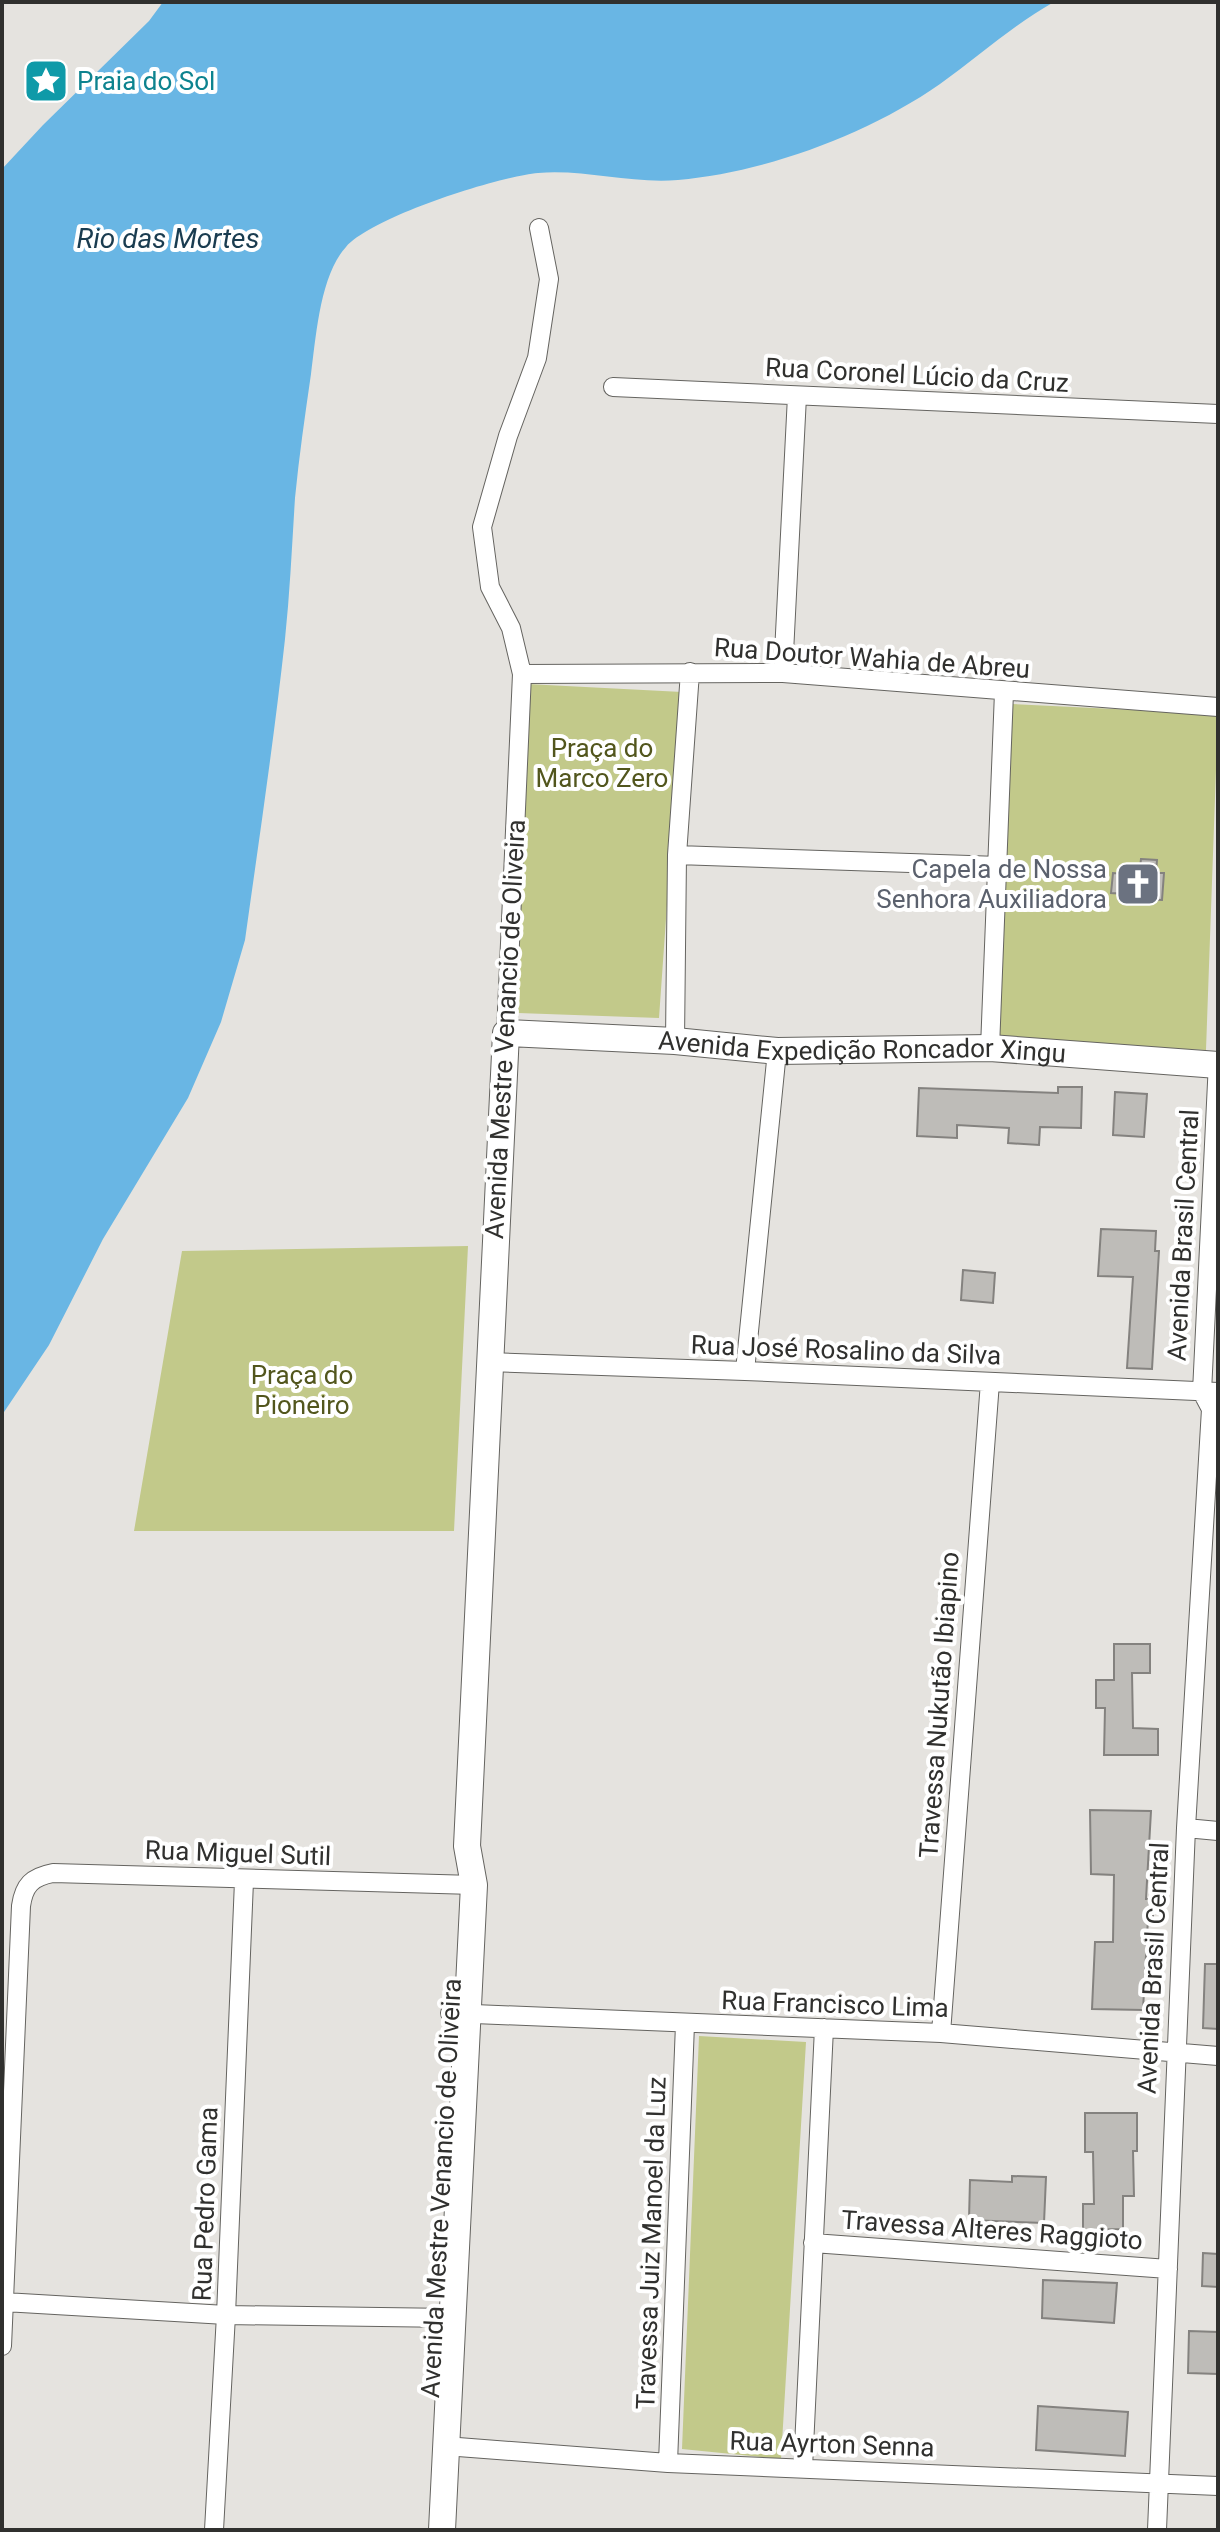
<svg xmlns="http://www.w3.org/2000/svg" width="1220" height="2532" viewBox="0 0 1220 2532" font-family="Roboto,sans-serif">
  <style>
    .green { fill: #c2c98a }
    .water { fill: #69b6e4 }
    .building { fill: #bebcb8; stroke: #84827f; stroke-width: 2 }
    .lines { fill: none; stroke-linecap: round; stroke-linejoin: round }
    .street-casing { stroke: #656460; stroke-width: 20 }
    .secondary-casing { stroke: #656460; stroke-width: 28 }
    .street { stroke: #fff; stroke-width: 18 }
    .secondary { stroke: #fff; stroke-width: 26 }
    .labels { text-anchor: middle; stroke-width: 8; stroke-linejoin: round; paint-order: stroke }
    .culture-label { font-size: 26px; fill: #0d838f; stroke: #fff; text-anchor: start }
    .street-label { font-size: 26px; fill: #30302e; stroke: #fff }
    .park-label { font-size: 26px; fill: #52561d; stroke: #fff }
    .worship-label { font-size: 26px; fill: #5b616d; stroke: #fff; text-anchor: end }
    .water-label { font-size: 28px; font-style: italic; fill: #1a3c50; stroke: #fff }
  </style>
  <rect width="100%" height="100%" fill="#e5e3df"/>
  <path class="green" d="M527,684L682,692L659,1018L518,1013Z
    M1012,704L1218,714L1206,1050L996,1040Z
    M468,1246L454,1531H134L182,1251Z
    M699,2036L806,2042L781,2459L682,2449Z"/>
  <path class="water" d="M163,2H1054C1013,25 978,57 940,84C867,135 766,172 678,180C631,184 584,169 538,173C497,177 372,217 346,247C320,275 316,337 311,374C305,415 299,457 295,498C292,545 290,592 285,639C274,739 259,840 245,940L221,1022L188,1098L103,1239L49,1345L2,1415V169L43,125L149,21Z"/>
  <path class="building" d="M1141,859L1157,860L1156,873H1164L1162,900L1141,899V895L1111,893L1113,873L1139,875Z
    M1058,1087H1082L1081,1128L1040,1127L1039,1145L1008,1143L1009,1128L957,1125V1138L917,1136L919,1088L1058,1093Z
    M1115,1092L1147,1094L1144,1137L1113,1135Z
    M1101,1229L1156,1231L1155,1251H1159L1152,1369L1127,1368L1133,1277L1098,1276Z
    M963,1270L995,1273L993,1303L961,1300Z
    M1114,1644H1150V1673H1132L1133,1728L1158,1729V1755H1104L1105,1708H1096V1680H1114Z
    M1090,1810L1151,1811L1146,1899H1153V1919H1148L1143,2010L1092,2009L1095,1942H1113L1114,1875L1091,1874Z
    M1205,1964H1218V2029L1203,2028Z
    M1085,2113H1137V2151H1133L1134,2196H1123V2229L1083,2230V2204H1094L1093,2152H1085Z
    M1012,2176L1046,2177L1044,2223L969,2220L970,2180L1012,2182Z
    M1203,2253L1218,2254V2287L1202,2286Z
    M1043,2280L1117,2283L1114,2323L1042,2318Z
    M1189,2331L1218,2332V2374L1188,2373Z
    M1038,2406L1128,2412L1125,2456L1036,2450Z"/>
  <g class="lines">
    <g class="street-casing">
      <path id="street" d="M613,387L1218,414
        M783,673L797,396
        M522,674L783,673L1218,707
        M677,855L999,866
        M506,1033L522,674L511,628L490,587L482,527L508,436L537,358L549,279L539,228
        M675,1041L677,855L690,672
        M990,1048L1004,692
        M488,1362L745,1371L1218,1392
        M745,1371L777,1051
        M1186,1828L1218,1831
        M450,2013L941,2033L1218,2056
        M941,2033L990,1382
        M813,2243L1168,2269
        M4,2302L226,2315L453,2318
        M2,2346L21,1906C24,1885 32,1877 53,1873L474,1885
        M445,2446L668,2463L1218,2486
        M668,2463L685,2024
        M803,2468L824,2028
        M214,2530L226,2315L244,1881
        M1157,2530L1186,1828L1211,1409L1202,1392L1218,1062"/>
    </g>
    <g class="secondary-casing">
      <g id="secondary">
        <path id="s1" d="M442,2530L474,1885L467,1846L506,1033L675,1041L777,1051L990,1048L1218,1065"/>
      </g>
    </g>
    <use href="#street" class="street"/>
    <use href="#secondary" class="secondary"/>
  </g>
  <defs>
    <g id="sight-square" transform="scale(2.3)"><rect x="-9" y="-9" width="18" height="18" rx="4" fill="#0f9aa8" stroke="#fff"/><path d="M0-6L1.8-2.2L6-1.7L2.9 1.2L3.7 5.4L0 3.3L-3.7 5.4L-2.9 1.2L-6-1.7L-1.8-2.2Z" fill="#fff"/></g>
    <g id="church-square" transform="scale(2.3)"><rect x="-9" y="-9" width="18" height="18" rx="4" fill="#6b7280" stroke="#fff"/><path d="M-1.2-6h2.4v3.5h3.3v2.4h-3.3V6h-2.4V-.1h-3.3v-2.4h3.3Z" fill="#fff"/></g>
  </defs>
  <g fill-rule="evenodd">
    <use href="#sight-square" x="46" y="81"/>
    <use href="#church-square" x="1138" y="884"/>
  </g>
  <g class="labels">
    <g class="culture-label">
      <text x="77" y="90">Praia do Sol</text>
    </g>
    <g class="street-label">
      <text transform="translate(917 375) rotate(3)" y="9">Rua Coronel Lúcio da Cruz</text>
      <text transform="translate(872 658) rotate(4)" y="9">Rua Doutor Wahia de Abreu</text>
      <text transform="translate(505 1029) rotate(-87)" y="9">Avenida Mestre Venancio de Oliveira</text>
      <text dy="9" stroke="none"><textPath href="#s1" startOffset="1856">Avenida Expedição Roncador Xingu</textPath></text>
      <text transform="translate(1183 1235) rotate(-87)" y="9">Avenida Brasil Central</text>
      <text transform="translate(846 1350) rotate(2)" y="9">Rua José Rosalino da Silva</text>
      <text transform="translate(939 1705) rotate(-86)" y="9">Travessa Nukutão Ibiapino</text>
      <text transform="translate(238 1853) rotate(2)" y="9">Rua Miguel Sutil</text>
      <text transform="translate(1153 1968) rotate(-87)" y="9">Avenida Brasil Central</text>
      <text transform="translate(835 2004) rotate(2)" y="9">Rua Francisco Lima</text>
      <text transform="translate(441 2188) rotate(-87)" y="9">Avenida Mestre Venancio de Oliveira</text>
      <text transform="translate(205 2204) rotate(-88)" y="9">Rua Pedro Gama</text>
      <text transform="translate(992 2230) rotate(4)" y="9">Travessa Alteres Raggioto</text>
      <text transform="translate(651 2243) rotate(-88)" y="9">Travessa Juiz Manoel da Luz</text>
      <text transform="translate(832 2444) rotate(2)" y="9">Rua Ayrton Senna</text>
    </g>
    <g class="park-label">
      <text x="602" y="757">Praça do<tspan x="602" dy="30">Marco Zero</tspan></text>
      <text x="302" y="1384">Praça do<tspan x="302" dy="30">Pioneiro</tspan></text>
    </g>
    <g class="worship-label">
      <text x="1107" y="878">Capela de Nossa<tspan x="1107" dy="30">Senhora Auxiliadora</tspan></text>
    </g>
    <g class="water-label">
      <text x="168" y="248">Rio das Mortes</text>
    </g>
  </g>
  <rect width="1220" height="2532" fill="none" stroke="#30302e" stroke-width="8"/>
</svg>
